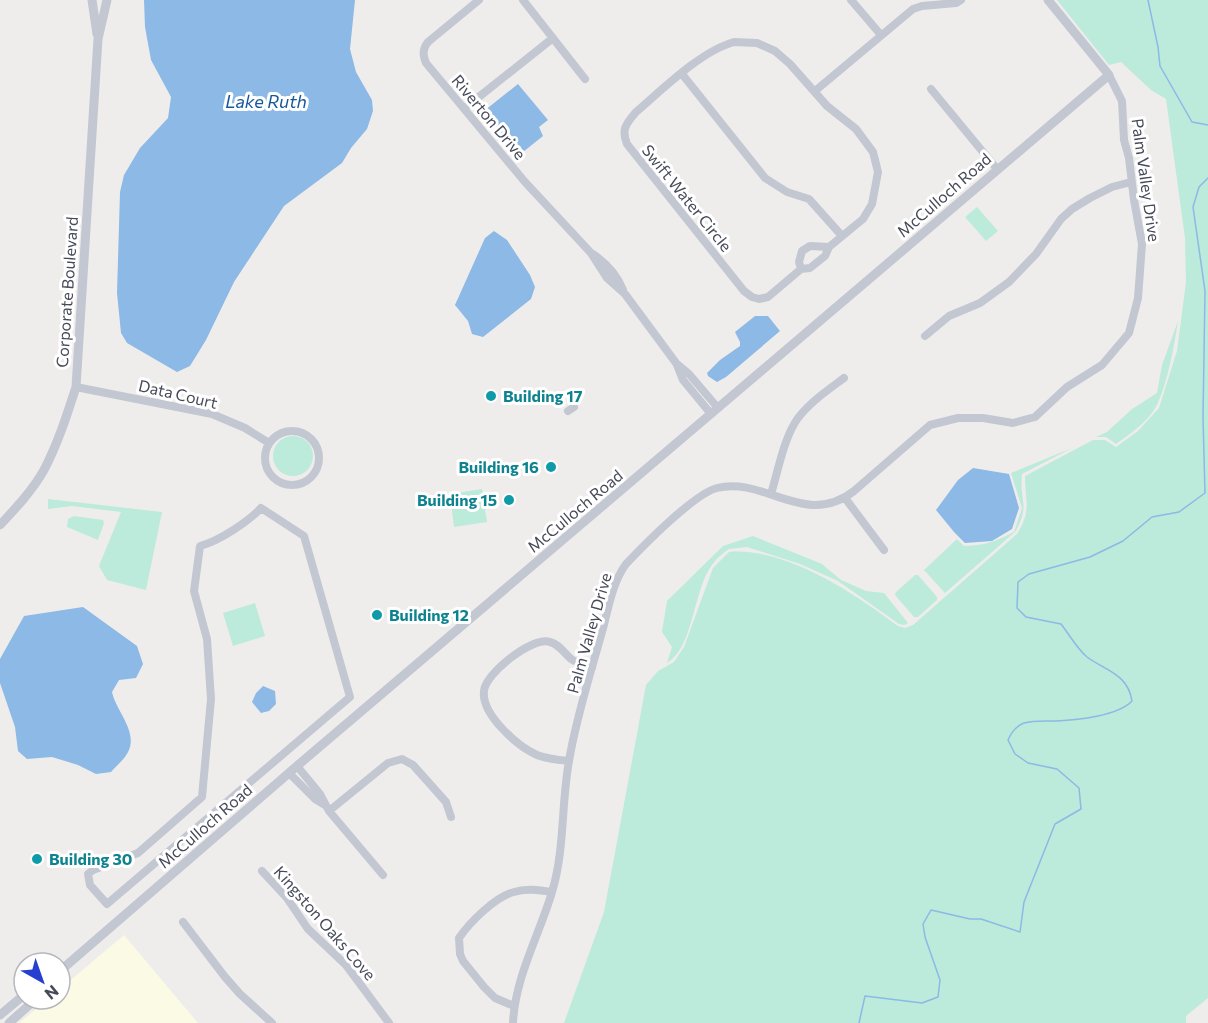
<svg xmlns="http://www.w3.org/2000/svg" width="1208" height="1023" viewBox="0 0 1208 1023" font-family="Commissioner,sans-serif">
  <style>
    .commercial { fill: #fafae5 }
    .green { fill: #bceadb }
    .water { fill: #8cb9e5 }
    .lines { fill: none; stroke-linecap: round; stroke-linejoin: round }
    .stream { stroke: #8cb9e5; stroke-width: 1.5 }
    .minor { stroke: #c3c7d2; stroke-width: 8 }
    .tertiary { stroke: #c3c7d2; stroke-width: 9 }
    .culture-dot { fill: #0f9aa8; stroke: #fff; stroke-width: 2 }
    .labels { text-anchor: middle; stroke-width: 6; stroke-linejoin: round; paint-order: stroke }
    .street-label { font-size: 16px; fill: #464a58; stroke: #fff }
    .culture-label { font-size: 16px; font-weight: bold; fill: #0d838f; stroke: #fff; text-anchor: start }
    .water-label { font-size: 18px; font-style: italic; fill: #16599b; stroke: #fff }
  </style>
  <rect width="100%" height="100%" fill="#efedec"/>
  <path class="commercial" d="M124,935L198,1023H19L48,999H60V989Z"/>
  <path class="green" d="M1057,0H1208V998L1186,1016V1023H564L604,912L646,685L658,671L674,662L684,647L713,568L729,552C786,547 854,593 898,626L905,628L913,625L1017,534C1032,510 1025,502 1025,476L1093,440H1105L1116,447L1138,431L1159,408L1177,351L1186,282L1185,238L1166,99L1151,90L1121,62L1109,65Z
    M977,207L998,231L986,241L965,217Z
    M1178,321C1174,347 1168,381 1157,405C1149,421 1130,434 1116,444L1106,437H1096L1107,432L1132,409L1157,393L1162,365Z
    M273 456a20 20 0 1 1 40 0a20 20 0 1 1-40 0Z
    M1072,448L1022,474C1019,501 1031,505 1015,532L945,593L924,570L957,539L964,546C984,546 996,541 1014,532L1022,508L1011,473Z
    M482,489L487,522L454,527L450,494Z
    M48,499L162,512L146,590L107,580L99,566L121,512L72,506L48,509Z
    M74,516L103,520L104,523L98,540L67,527L68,519Z
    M753,536L822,564L841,580L866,591L884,593L908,623L904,625L899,624L838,581L800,564L747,547L729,549C723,553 716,559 712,565C693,590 694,647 667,663L672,647L662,632L667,601L723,546Z
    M915,575H918L937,597V600L918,617H914L895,595L896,592Z
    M255,603L265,636L233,646L223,613Z"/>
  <path class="water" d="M144,0H355L350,49L356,72L372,100L373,111L367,129L351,148L342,163L284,206L234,282L206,340L190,366L177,372L127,343L121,333L117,293L120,192L124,175L140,148L168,118L171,97L151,60L145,27Z
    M518,84L548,120L539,127L543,136L518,156L484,111Z
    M494,231L507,240L530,275L535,287L531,299L483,337L472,334L468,321L455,305L485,238Z
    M755,316H768L780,331L726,377L717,382L708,376L707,373L720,360L740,346V342L735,332Z
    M973,468L1009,474L1019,508L1012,529L992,541L965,543L954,532L936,510L958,480Z
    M83,607L137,646L143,664L136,678L119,680L112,692C116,711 137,730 129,750C126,758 116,766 111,772L96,774L78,765L52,757L27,759L18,751L15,727L0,683V659L24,616Z
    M263,686L275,691L276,704L269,711L261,713L252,702L256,693Z"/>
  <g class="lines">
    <path class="stream" d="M1148,0L1158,47L1160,66L1192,122L1208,125
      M859,1023L865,996L922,1003L938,997L940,980L925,937L923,924L931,910L970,919H981L1020,932L1024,902L1055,824L1081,809L1079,788L1057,769L1028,763L1015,754L1008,740C1011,733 1016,726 1024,723C1034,720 1046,721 1056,721C1077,720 1118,716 1132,701C1128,674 1106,671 1087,657C1077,649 1069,634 1061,624L1026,617L1017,608L1018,582L1029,574L1090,557L1123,541L1152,517L1179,512L1205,493L1203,417L1205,291L1193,207L1199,187L1208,178"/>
    <path class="minor" d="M479,0L428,42C422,50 423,55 426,63L525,182L591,253L607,278L625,294L676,363L689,374L718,408
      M523,0L585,79
      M851,0L881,35
      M734,42L757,43L775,51L790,64L827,106L856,129L873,152L878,172L872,204L863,219L829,247L825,256L810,268L801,269L768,297L759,299L752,297L744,291L627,144C621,129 626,124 636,112C663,89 701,51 734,42Z
      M682,74L765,178L787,192L809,199L842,236
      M931,89L997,169
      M815,91L913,9L922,6L956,3L961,0
      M465,108L553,38
      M593,254C606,263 617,274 623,290
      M801,269L799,262L802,251L810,246L829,247
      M925,336L949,316L980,303L1009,282L1036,254L1061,219L1072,209L1090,198L1112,187L1131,182
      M677,365L683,380L711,414
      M76,387L212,414L245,428L269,443
      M568,411L574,407
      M265 458a27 27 0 1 1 54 0a27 27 0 1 1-54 0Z
      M771,494C778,471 784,437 798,418C810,402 828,390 844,378
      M845,498L884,550
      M261,508L304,536L350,697L107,904L90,885L88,874L93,870L138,853L202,797L211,699L207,639L194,591L200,546C219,541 248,522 261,508Z
      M569,761C558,760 547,759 537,755C518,747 481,714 484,691C485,674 532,636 550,642C559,644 564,653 571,659C577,663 585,665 592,668
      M297,766L320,794L329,811L383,875
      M289,773L315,799L325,805
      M329,811L388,763L402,759L413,765L446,802L451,817
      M262,871L287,898L308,929L346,965L389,1023
      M183,922L225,977L240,994L272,1023
      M514,1006L495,998L484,987L463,961L460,954L459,938C470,922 495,897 514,892C526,888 539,890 552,892
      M513,1023C515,977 539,936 552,892C565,849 561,805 569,761C576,718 590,675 602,632C608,610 612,583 626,564C644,545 694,494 717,488C765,476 805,529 854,491L930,425L958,418H983L1013,423L1035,417L1067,387L1102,365L1129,333L1138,298L1142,244L1134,200L1129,158L1124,140L1122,101L1109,75"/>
    <path class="tertiary" d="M92,0L97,34
      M0,525C16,508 32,491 44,470C58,443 67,415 76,387L98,39L107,0
      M60,971L297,766L1109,75L1048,0
      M0,1015L24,995
      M9,1023L36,999"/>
  </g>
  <g class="culture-dot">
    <circle cx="491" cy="396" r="6"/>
    <circle cx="551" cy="467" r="6"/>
    <circle cx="509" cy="500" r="6"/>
    <circle cx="377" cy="615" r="6"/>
    <circle cx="37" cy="859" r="6"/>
  </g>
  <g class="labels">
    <g class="street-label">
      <text transform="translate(489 117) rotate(50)" y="6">Riverton Drive</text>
      <text transform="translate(1146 180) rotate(82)" y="6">Palm Valley Drive</text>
      <text transform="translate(944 195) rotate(-41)" y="6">McCulloch Road</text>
      <text transform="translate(687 198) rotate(51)" y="6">Swift Water Circle</text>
      <text transform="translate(67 292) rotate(-86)" y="6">Corporate Boulevard</text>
      <text transform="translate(178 394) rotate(13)" y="6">Data Court</text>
      <text transform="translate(575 511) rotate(-40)" y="6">McCulloch Road</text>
      <text transform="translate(589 633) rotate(-74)" y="6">Palm Valley Drive</text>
      <text transform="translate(205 826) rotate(-41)" y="6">McCulloch Road</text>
      <text transform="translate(325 923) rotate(49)" y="6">Kingston Oaks Cove</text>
    </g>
    <g class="culture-label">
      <text x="503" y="402">Building 17</text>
      <text x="539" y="473" text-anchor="end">Building 16</text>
      <text x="497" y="506" text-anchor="end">Building 15</text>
      <text x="389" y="621">Building 12</text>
      <text x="49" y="865">Building 30</text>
    </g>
    <g class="water-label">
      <text x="266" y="108">Lake Ruth</text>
    </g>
  </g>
  <g transform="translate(42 981) rotate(140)"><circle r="28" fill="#ffffff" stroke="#b5b7bc" stroke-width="1.5"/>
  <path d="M0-4.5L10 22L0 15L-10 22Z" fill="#253fd0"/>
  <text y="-9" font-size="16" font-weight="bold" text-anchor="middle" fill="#464a58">N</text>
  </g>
</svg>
